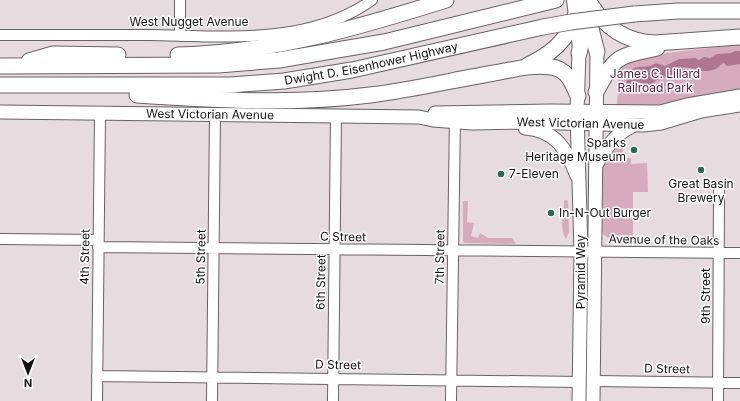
<svg xmlns="http://www.w3.org/2000/svg" width="740" height="401" viewBox="0 0 740 401" font-family="Inter,sans-serif">
  <style>
    .green { fill: #d6acbd }
    .water { fill: #b0768f }
    .lines { fill: none; stroke-linecap: round; stroke-linejoin: round }
    .minor-casing { stroke: #6b6165; stroke-width: 12 }
    .major-casing { stroke: #6b6165; stroke-width: 15 }
    .highway-casing { stroke: #6b6165; stroke-width: 17 }
    .minor { stroke: #fff; stroke-width: 10 }
    .major { stroke: #fff; stroke-width: 13 }
    .highway { stroke: #fff; stroke-width: 15 }
    .highway-bridge-casing { stroke: #6b6165; stroke-width: 17; stroke-linecap: butt }
    .highway-bridge { stroke: #fff; stroke-width: 15 }
    .poi-dot { fill: #2a6b5a; stroke: #fff; stroke-width: 1.5 }
    .labels { text-anchor: middle; stroke-width: 3; stroke-linejoin: round; paint-order: stroke }
    .street-label { font-size: 12px; fill: #151112; stroke: #fff }
    .park-label { font-size: 12px; fill: #5f183c; stroke: #fff }
    .poi-label { font-size: 12px; fill: #151112; stroke: #fff; text-anchor: start }
  </style>
  <rect width="100%" height="100%" fill="#e6dbdf"/>
  <path class="green" d="M740,44V94L718,93L661,108L617,106L619,67L635,57Z
    M612,145H623V158H631V164L647,163L648,192H633V240H610L602,233L603,167L604,162Z
    M566,200L568,201L569,232L566,239C559,230 564,212 564,201Z
    M463,201H468L467,222L474,223L471,236L478,238L480,233L488,238H512L516,244L464,243L463,241Z"/>
  <path class="water" d="M735,51H740V64L727,66L724,63C719,65 718,69 713,70C702,73 694,68 684,67C680,72 677,76 669,77C665,78 663,76 660,78C656,80 653,83 649,86L639,82L637,84L638,87L626,83C632,58 642,72 656,63L665,66L679,59L695,58L699,60L704,57L710,58L717,54L731,53Z"/>
  <g class="lines">
    <g class="minor-casing">
      <path id="minor" d="M180,0V36
        M572,0L578,48
        M0,35C50,35 99,35 149,35C223,36 308,46 372,0
        M0,239L98,240
        M98,247L740,253
        M97,376L580,382
        M594,381L740,383
        M97,401L100,113
        M212,401L215,114
        M333,401L336,115
        M451,401L455,115
        M718,401L719,191"/>
    </g>
    <g class="major-casing">
      <g id="major">
        <path d="M579,53L577,111L581,252L579,401"/>
        <path id="s1" d="M0,112L419,117L433,120L472,123L520,122L643,125L661,123L701,111L740,105"/>
        <path d="M435,113L551,111L660,112L687,105L740,96"/>
        <path d="M525,128C556,130 567,150 577,176"/>
        <path d="M596,165C605,149 615,134 632,126"/>
        <path d="M593,401L597,52"/>
      </g>
    </g>
    <g class="highway-casing">
      <g id="highway">
        <path d="M588,0C603,26 625,42 655,43L740,37"/>
        <path d="M583,9L590,25L597,52"/>
        <path d="M634,14L678,11H740"/>
        <path d="M579,53L587,17"/>
        <path d="M178,55C272,53 357,28 446,0"/>
        <path d="M29,61L53,54L118,55"/>
        <path d="M528,65C562,49 570,34 581,0"/>
        <path d="M0,66L218,65L279,60L384,42L556,0"/>
        <path id="s2" d="M0,85H230L284,81L352,70L543,27"/>
        <path d="M596,92C616,54 617,57 657,48"/>
        <path d="M137,95C215,100 293,105 370,95C412,90 453,80 494,73C512,70 533,64 551,67C568,69 572,83 578,96"/>
      </g>
    </g>
    <use href="#minor" class="minor"/>
    <use href="#major" class="major"/>
    <use href="#highway" class="highway"/>
    <g class="highway-bridge-casing">
      <path id="highway-bridge" d="M543,27L571,22L634,14"/>
    </g>
    <use href="#highway-bridge" class="highway-bridge"/>
  </g>
  <g class="poi-dot">
    <circle cx="634" cy="150" r="4"/>
    <circle cx="701" cy="170" r="4"/>
    <circle cx="501" cy="174" r="4"/>
    <circle cx="551" cy="213" r="4"/>
  </g>
  <g class="labels">
    <g class="street-label">
      <text x="189" y="26">West Nugget Avenue</text>
      <text dy="4" stroke="none"><textPath href="#s2" startOffset="373">Dwight D. Eisenhower Highway</textPath></text>
      <text dy="4" stroke="none"><textPath href="#s1" startOffset="210">West Victorian Avenue</textPath></text>
      <text dy="4" stroke="none"><textPath href="#s1" startOffset="581">West Victorian Avenue</textPath></text>
      <text transform="translate(343 237) rotate(1)" y="4">C Street</text>
      <text transform="translate(664 240) rotate(1)" y="4">Avenue of the Oaks</text>
      <text transform="translate(85 257) rotate(-89)" y="4">4th Street</text>
      <text transform="translate(201 257) rotate(-89)" y="4">5th Street</text>
      <text transform="translate(440 257) rotate(-89)" y="4">7th Street</text>
      <text transform="translate(581 272) rotate(-90)" y="4">Pyramid Way</text>
      <text transform="translate(321 282) rotate(-89)" y="4">6th Street</text>
      <text transform="translate(706 296) rotate(-90)" y="4">9th Street</text>
      <text transform="translate(338 365) rotate(1)" y="4">D Street</text>
      <text transform="translate(667 369) rotate(1)" y="4">D Street</text>
    </g>
    <g class="park-label">
      <text x="655" y="78">James C. Lillard<tspan x="655" dy="14">Railroad Park</tspan></text>
    </g>
    <g class="poi-label">
      <text x="626" y="147" text-anchor="end">Sparks<tspan x="626" dy="14">Heritage Museum</tspan></text>
      <text x="509" y="178">7-Eleven</text>
      <text x="701" y="188" text-anchor="middle">Great Basin<tspan x="701" dy="14">Brewery</tspan></text>
      <text x="559" y="217">In-N-Out Burger</text>
    </g>
  </g>
  <g transform="translate(28 373) rotate(180)" stroke="#ffffff" stroke-width="3" paint-order="stroke">
  <path d="M0-3L7 15L0 10L-7 15Z" fill="#151112"/>
  <text y="-6" font-size="11" font-weight="bold" text-anchor="middle" fill="#151112">N</text>
  </g>
</svg>
